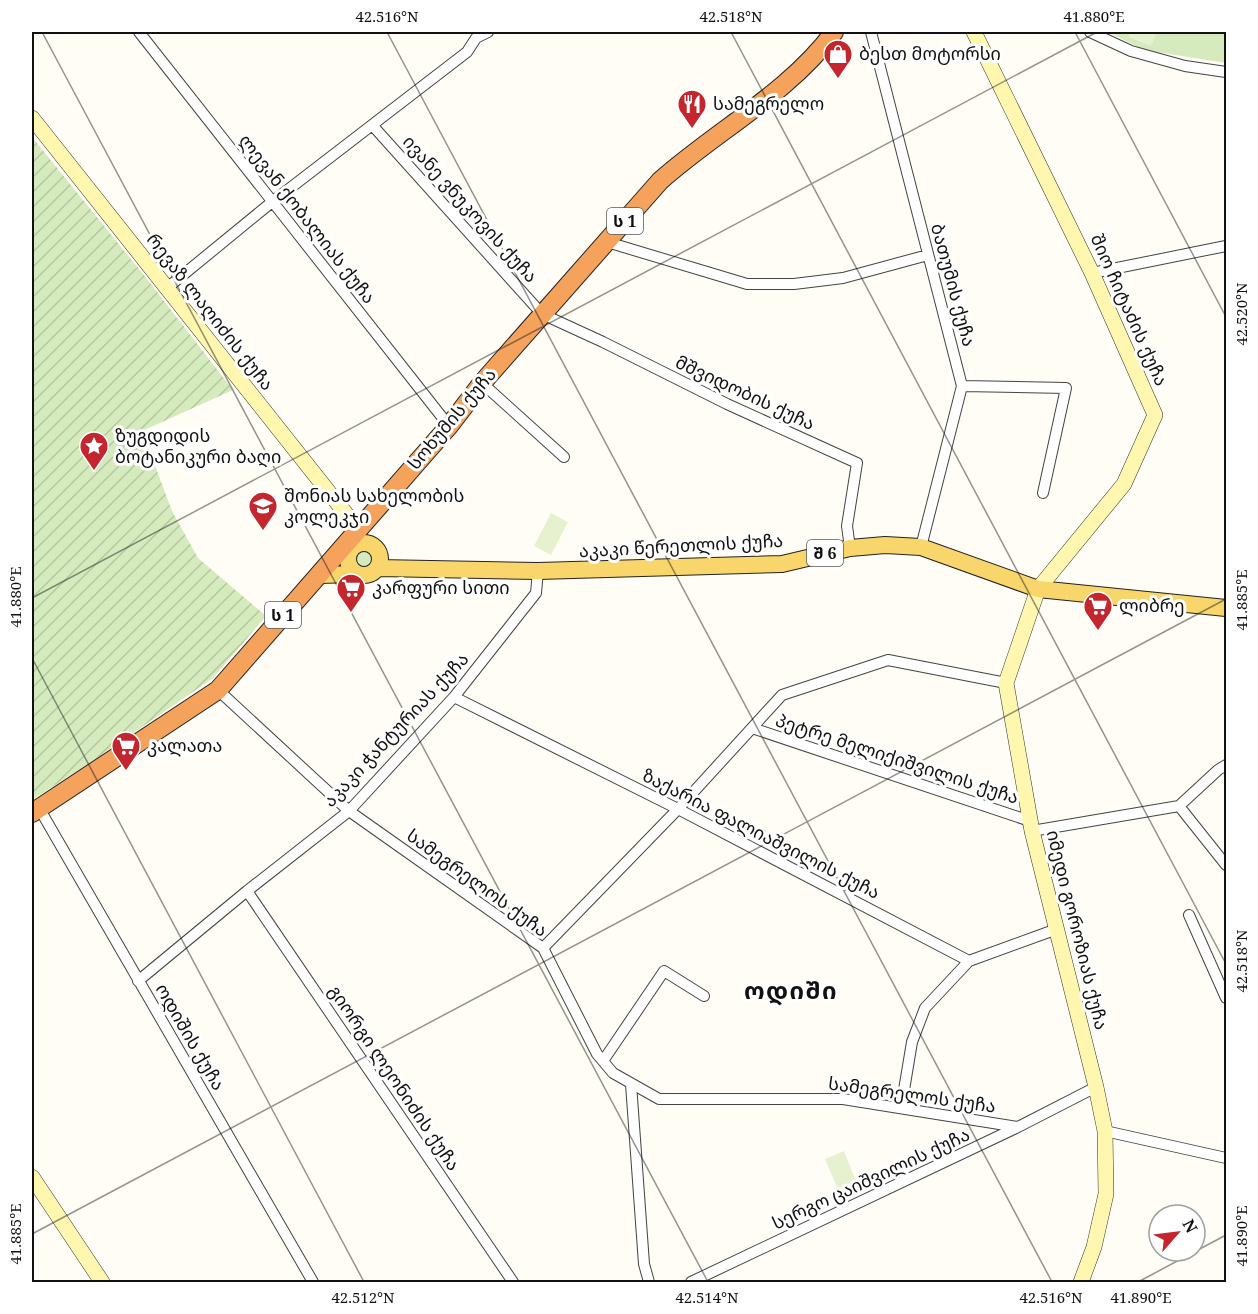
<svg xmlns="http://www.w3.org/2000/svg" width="1258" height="1314" viewBox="0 0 1258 1314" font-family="'Noto Serif','Noto Sans Georgian',serif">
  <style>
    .grass { fill: #d5ebbd }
    .garden { fill: url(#garden-furrows) }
    .pitch { fill: #e6f2cf }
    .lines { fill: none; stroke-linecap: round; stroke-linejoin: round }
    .street-casing { stroke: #444; stroke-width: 12 }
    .secondary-casing { stroke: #333; stroke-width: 16 }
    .primary-casing { stroke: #222; stroke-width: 18 }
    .highway-casing { stroke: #222; stroke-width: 20 }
    .street { stroke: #fff; stroke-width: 10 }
    .secondary { stroke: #fff6b0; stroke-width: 15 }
    .primary { stroke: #f9d66b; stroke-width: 16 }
    .highway { stroke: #f5a25d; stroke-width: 18 }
    .ticks { fill: none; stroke: #111; stroke-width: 1.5; stroke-opacity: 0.45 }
    .labels { text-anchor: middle; stroke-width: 6; stroke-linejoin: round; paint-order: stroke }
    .shield { fill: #fff; stroke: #585858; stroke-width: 1.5 }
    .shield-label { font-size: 16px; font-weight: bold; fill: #111 }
    .poi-label { font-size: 18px; fill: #111; stroke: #fff; text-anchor: start }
    .street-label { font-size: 18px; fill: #111; stroke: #fff }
    .district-label { font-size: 24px; font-weight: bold; letter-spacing: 1.5px; fill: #111; stroke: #fff }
    .neatline { fill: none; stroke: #111; stroke-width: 2 }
    .ticks-label { font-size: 15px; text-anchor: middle; fill: #111 }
  </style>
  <defs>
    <pattern id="garden-furrows" width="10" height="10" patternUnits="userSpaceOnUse" patternTransform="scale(1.5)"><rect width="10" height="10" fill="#d5ebbd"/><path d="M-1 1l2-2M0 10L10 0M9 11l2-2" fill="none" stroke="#b6c8a1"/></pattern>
  </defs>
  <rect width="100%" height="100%" fill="#fffdf5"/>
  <path class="grass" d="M1108,32H1226V63L1144,50Z
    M356 560a8 8 0 1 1 16 0a8 8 0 1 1-16 0Z"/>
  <path class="garden" d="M32,137L147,279L233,390L142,431L172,511L198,558L266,616L213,678L100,756L32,800Z"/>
  <path class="pitch" d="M1130,32H1157L1151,46L1128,37Z
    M551,513L568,522L551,555L534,546Z
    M844,1151L857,1184L839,1192L825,1159Z"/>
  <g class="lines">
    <g class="street-casing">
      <path id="street" d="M139,32L449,426
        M871,32L962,386L921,547
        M1090,32L1131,51L1185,66L1226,72
        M373,126L542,314L603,342L727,404L857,463L847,526L850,548
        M607,242L747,284H794L843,278L928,255
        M1092,273L1226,246
        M167,288L272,202L467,52L476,38L488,32
        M482,383L564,457
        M962,386L1066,388L1043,493
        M218,690L349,811L543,948L597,1054L613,1073L659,1099H843L1018,1127
        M454,697L678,809L969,961L1057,929
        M752,728L1030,821
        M1179,806L1226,865
        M39,808L313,1282
        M1032,831L1179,806L1218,770L1226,765
        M247,891L513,1282
        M1189,915L1226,998
        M543,948L678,809L782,695L888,660L1006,683
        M138,981L247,891L349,811L454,697L536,593L538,571
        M603,1061L664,971L704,996
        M631,1084L644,1264L649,1282
        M901,1108L912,1042L925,1008L969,961
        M1105,1131L1226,1158
        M691,1282L1018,1127L1096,1087"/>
    </g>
    <g class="secondary-casing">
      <path id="secondary" d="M974,32L1092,273L1155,415L1124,484L1038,589L1006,683L1032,831L1096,1087L1105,1131L1106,1194L1094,1247L1081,1282
        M32,118L358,529
        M32,1177L102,1282"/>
    </g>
    <g class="primary-casing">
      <path id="primary" d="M348 559a16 16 0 1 1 32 0a16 16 0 1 1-32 0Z
        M378,568L538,571L782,564L850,548L885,545L921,547L1038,589L1226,608
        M319,575L357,574"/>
    </g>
    <g class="highway-casing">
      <path id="highway" d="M32,813L218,690L449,426L482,383L660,181C716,131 789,93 834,32"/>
    </g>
    <use href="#street" class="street"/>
    <use href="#secondary" class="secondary"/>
    <use href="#primary" class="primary"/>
    <use href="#highway" class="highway"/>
  </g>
  <path class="ticks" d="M42,32L708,1282M387,32L1052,1282M731,32L1226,964M1075,32L1226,317M32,598L1097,32M32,658L364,1282M32,1234L1226,599M1138,1282L1226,1235"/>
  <defs>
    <g id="shop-pin" transform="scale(1.5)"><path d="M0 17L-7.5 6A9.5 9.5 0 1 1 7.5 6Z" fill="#c4262e" stroke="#fff"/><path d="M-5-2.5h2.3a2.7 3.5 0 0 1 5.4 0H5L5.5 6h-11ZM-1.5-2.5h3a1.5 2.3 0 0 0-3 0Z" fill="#fff"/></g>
    <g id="restaurant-pin" transform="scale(1.5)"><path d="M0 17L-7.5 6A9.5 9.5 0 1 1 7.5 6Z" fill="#c4262e" stroke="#fff"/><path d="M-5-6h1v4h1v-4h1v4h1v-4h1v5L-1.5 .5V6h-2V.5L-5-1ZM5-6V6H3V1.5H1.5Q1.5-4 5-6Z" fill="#fff"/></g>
    <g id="sight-pin" transform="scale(1.5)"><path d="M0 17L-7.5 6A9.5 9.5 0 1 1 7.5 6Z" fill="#c4262e" stroke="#fff"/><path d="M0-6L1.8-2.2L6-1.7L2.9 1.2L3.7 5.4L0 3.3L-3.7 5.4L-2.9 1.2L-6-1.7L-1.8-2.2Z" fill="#fff"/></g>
    <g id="university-pin" transform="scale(1.5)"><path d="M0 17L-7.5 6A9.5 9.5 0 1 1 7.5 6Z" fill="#c4262e" stroke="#fff"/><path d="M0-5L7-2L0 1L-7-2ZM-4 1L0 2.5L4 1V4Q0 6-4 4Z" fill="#fff"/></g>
    <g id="supermarket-pin" transform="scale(1.5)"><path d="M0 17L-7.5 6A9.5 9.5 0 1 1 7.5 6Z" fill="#c4262e" stroke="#fff"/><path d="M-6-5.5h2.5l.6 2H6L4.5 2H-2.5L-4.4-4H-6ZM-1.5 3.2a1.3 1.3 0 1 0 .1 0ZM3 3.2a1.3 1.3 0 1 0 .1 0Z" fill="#fff"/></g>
  </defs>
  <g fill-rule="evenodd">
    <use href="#shop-pin" x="838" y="54"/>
    <use href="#restaurant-pin" x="692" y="104"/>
    <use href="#sight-pin" x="94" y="446"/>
    <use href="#university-pin" x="263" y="506"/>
    <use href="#supermarket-pin" x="351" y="588"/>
    <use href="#supermarket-pin" x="1098" y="606"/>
    <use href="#supermarket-pin" x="126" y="746"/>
  </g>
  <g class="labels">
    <g class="shield">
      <rect x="607" y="208" width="36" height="26" rx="4.5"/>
      <rect x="807" y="540" width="36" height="26" rx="4.5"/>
      <rect x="265" y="602" width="36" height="26" rx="4.5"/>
    </g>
    <g class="shield-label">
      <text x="625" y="227">ს 1</text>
      <text x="825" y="559">შ 6</text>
      <text x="283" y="621">ს 1</text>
    </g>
    <g class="poi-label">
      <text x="859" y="60">ბესთ მოტორსი</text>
      <text x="713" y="110">სამეგრელო</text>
      <text x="115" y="442">ზუგდიდის<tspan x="115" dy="21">ბოტანიკური ბაღი</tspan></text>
      <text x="284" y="502">შონიას სახელობის<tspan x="284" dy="21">კოლეკჯი</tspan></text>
      <text x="372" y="594">კარფური სითი</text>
      <text x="1119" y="612">ლიბრე</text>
      <text x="147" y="752">კალათა</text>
    </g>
    <g class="street-label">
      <text transform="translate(470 209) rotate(48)" y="6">ივანე ვნუკოვის ქუჩა</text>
      <text transform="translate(307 219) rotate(52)" y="6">ლევან ქობალიას ქუჩა</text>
      <text transform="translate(953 285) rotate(75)" y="6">ბათუმის ქუჩა</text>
      <text transform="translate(1129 310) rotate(66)" y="6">შიო ჩიტაძის ქუჩა</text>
      <text transform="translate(210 312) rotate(52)" y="6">რევაზ ლაღიძის ქუჩა</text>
      <text transform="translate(745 393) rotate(25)" y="6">მშვიდობის ქუჩა</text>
      <text transform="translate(452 419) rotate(-50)" y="6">სოხუმის ქუჩა</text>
      <text transform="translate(681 546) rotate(-3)" y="6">აკაკი წერეთლის ქუჩა</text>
      <text transform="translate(396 730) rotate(-47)" y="6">აკაკი ჭანტურიას ქუჩა</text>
      <text transform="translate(897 759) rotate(18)" y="6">პეტრე მელიქიშვილის ქუჩა</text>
      <text transform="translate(761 834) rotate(27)" y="6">ზაქარია ფალიაშვილის ქუჩა</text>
      <text transform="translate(477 883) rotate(36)" y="6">სამეგრელოს ქუჩა</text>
      <text transform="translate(1077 930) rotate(76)" y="6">იმედი გოროზიას ქუჩა</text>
      <text transform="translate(190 1037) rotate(60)" y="6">ოდიშის ქუჩა</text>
      <text transform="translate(394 1078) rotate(56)" y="6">გიორგი ლეონიძის ქუჩა</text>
      <text transform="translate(912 1095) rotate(8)" y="6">სამეგრელოს ქუჩა</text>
      <text transform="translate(871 1179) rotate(-25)" y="6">სერგო ცაიშვილის ქუჩა</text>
    </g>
    <g class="district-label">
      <text x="791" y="999">ოდიში</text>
    </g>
  </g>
  <rect width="1258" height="1314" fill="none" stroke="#ffffff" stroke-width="66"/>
  <g transform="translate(1177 1233) rotate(62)"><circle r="28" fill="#ffffff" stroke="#a0a0a0" stroke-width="1.5"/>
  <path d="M0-4.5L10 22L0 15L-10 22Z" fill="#c4262e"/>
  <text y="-9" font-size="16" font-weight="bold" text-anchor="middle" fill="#111111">N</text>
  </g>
  <rect x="33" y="33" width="1192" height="1248" class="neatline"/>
  <g class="ticks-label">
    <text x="387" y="22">42.516°N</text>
    <text x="731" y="22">42.518°N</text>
    <text x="1094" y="22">41.880°E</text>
    <text transform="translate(1242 314) rotate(-90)" y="5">42.520°N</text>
    <text transform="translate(16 597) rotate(-90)" y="5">41.880°E</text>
    <text transform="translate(1242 600) rotate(-90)" y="5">41.885°E</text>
    <text transform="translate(1242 961) rotate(-90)" y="5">42.518°N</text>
    <text transform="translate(16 1234) rotate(-90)" y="5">41.885°E</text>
    <text transform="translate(1242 1236) rotate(-90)" y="5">41.890°E</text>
    <text x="363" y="1303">42.512°N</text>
    <text x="707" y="1303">42.514°N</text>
    <text x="1051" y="1303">42.516°N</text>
    <text x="1141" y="1303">41.890°E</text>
  </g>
</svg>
